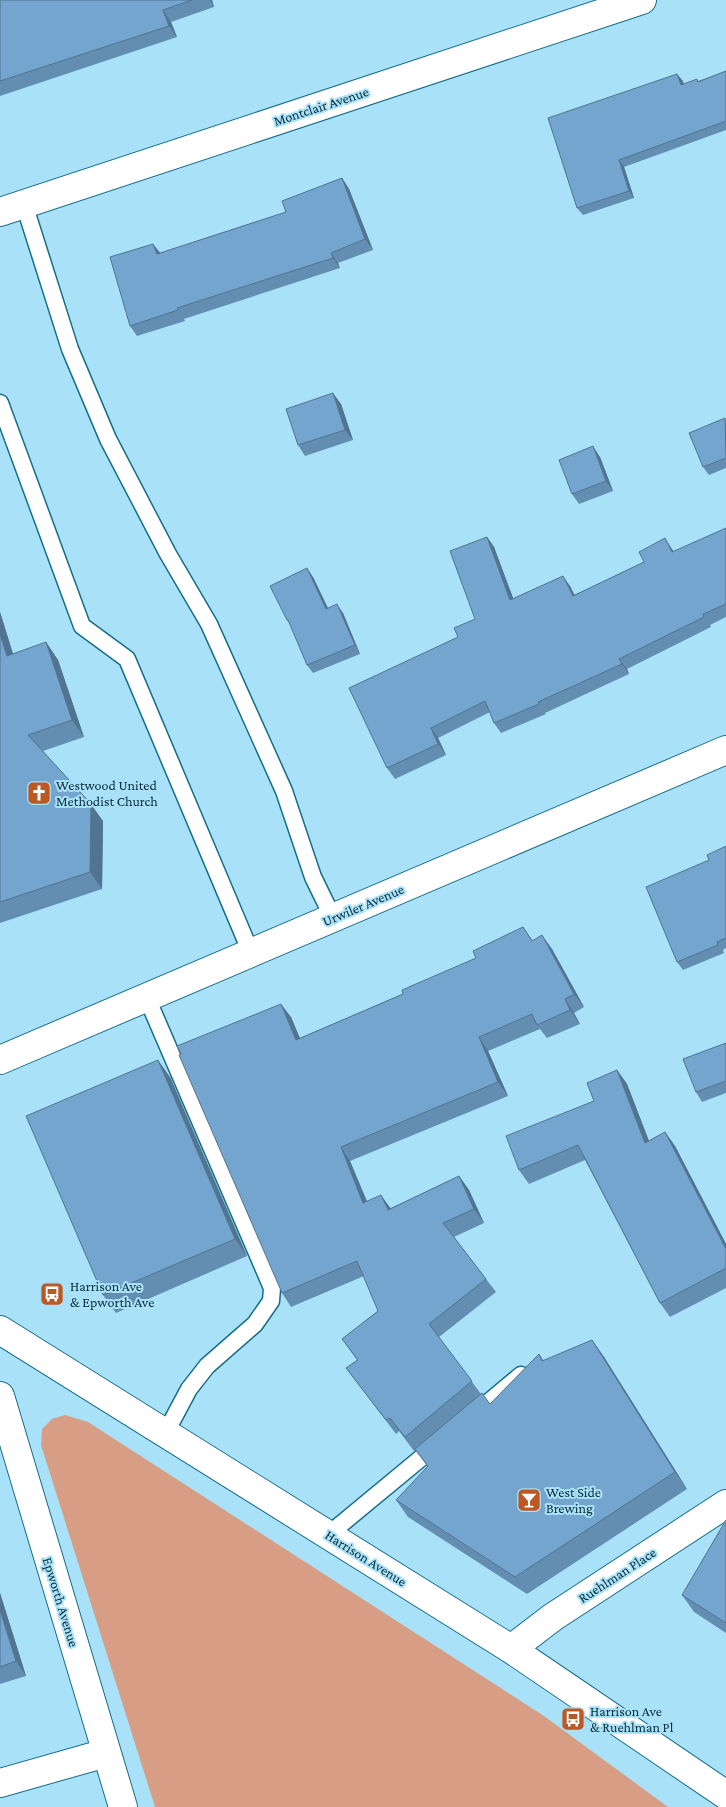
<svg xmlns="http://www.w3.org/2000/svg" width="726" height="1807" viewBox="0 0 726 1807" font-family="'Crimson Pro',serif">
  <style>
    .green { fill: #d79e85 }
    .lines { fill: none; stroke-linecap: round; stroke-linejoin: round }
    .lane-casing { stroke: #166e89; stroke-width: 19 }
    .street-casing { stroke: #166e89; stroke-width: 30 }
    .secondary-casing { stroke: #166e89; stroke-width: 30 }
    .lane { stroke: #fff; stroke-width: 16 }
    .street { stroke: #fff; stroke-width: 28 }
    .secondary { stroke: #fff; stroke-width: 28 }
    .wall { fill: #648eb1 }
    .shaded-wall { fill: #517490 }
    .building { fill: #74a5ce; stroke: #517490 }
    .labels { text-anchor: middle; stroke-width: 4; stroke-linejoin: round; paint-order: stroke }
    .street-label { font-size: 14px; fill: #0a2c38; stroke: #a9e2f8 }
    .poi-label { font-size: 14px; fill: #0a2c38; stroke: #a9e2f8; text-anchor: start }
  </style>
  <rect width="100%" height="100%" fill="#a9e2f8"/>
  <path class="green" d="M65,1415L88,1422L544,1716L668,1807H155L41,1445L42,1429L52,1419Z"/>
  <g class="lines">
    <g class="lane-casing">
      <path id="lane" d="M24,204L70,349L108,439L168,554L209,624L284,791L313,877L333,918
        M0,403L82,626L127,659L251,953
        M147,998L272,1288L271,1301L255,1324L207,1366L189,1389L165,1434
        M472,1416L521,1375
        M328,1535L438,1444"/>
    </g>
    <g class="street-casing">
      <path id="street" d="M0,212L642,0
        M0,1060L726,750
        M0,1396L123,1807
        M511,1649L553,1617L726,1504
        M0,1783L106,1753"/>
    </g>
    <g class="secondary-casing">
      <path id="secondary" d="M0,1330L511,1649L726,1795"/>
    </g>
    <use href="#lane" class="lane"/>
    <use href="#street" class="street"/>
    <use href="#secondary" class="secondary"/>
  </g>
  <path class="wall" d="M0,0H212L214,7L171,22L177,37L0,96Z
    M726,71V130L624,167L634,198L583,215L577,208L677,74L684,84L698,81Z
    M342,178L349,189L373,250L338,263L340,268L184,319L185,321L137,336L130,326L153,244L160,253L286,212Z
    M341,404L353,440L305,456L298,445Z
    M726,419V468L709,475L703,467Z
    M600,457L613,491L579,504L572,494Z
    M726,528V617L710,625L711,627L627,669L629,674L545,713L546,714L501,733L494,723L490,712L438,738L446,755L395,779L387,768L458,637L475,619L487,537L494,547L513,599L570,586L574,595L672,549L674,552Z
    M313,577L328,608L343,613L360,654L313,673L307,665L291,626L287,620Z
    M0,612L13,654L46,642L58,660L84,737L43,751L103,821L102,889L0,923Z
    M726,846V948L723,950L724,953L683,970L677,962L709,860Z
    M523,927L533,941L552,949L584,1007L574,1013L580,1024L547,1038L540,1029L488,1051L508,1096L350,1161L367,1201L391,1208L459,1176L469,1190L484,1223L454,1237L486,1279L496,1292L439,1337L481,1394L490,1404L539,1354L544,1361L592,1340L604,1357L687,1489L527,1594L408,1517L396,1500L428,1467L415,1450L414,1451L399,1431L396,1434L346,1368L357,1360L342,1339L378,1311L364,1276L291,1307L282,1293L291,1017L300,1038L403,994L476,958Z
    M726,1043V1093L702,1102L696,1092Z
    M617,1070L627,1084L649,1141L665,1132L675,1146L726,1244V1288L670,1317L660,1303L585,1160L529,1184L519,1170L594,1101Z
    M170,1077L247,1256L116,1313L103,1295Z
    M726,1520V1633L694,1612L682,1595Z
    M0,1593L26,1676L0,1684Z"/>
  <path class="shaded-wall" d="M210,0H212L214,7Z
    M163,10L171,22L177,37L169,26Z
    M677,74L683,81L686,92L681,85Z
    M619,160L624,167L634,198L629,191Z
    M342,178L349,189L373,250L365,239Z
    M153,244L161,254H157Z
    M331,253L338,263L340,268L333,258Z
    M333,393L341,404L353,440L345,430Z
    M593,446L600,457L613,491L606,481Z
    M487,537L494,547L518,611L510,600Z
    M665,538L672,549L679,563L672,552Z
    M307,568L313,577L332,617L326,609Z
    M563,576L570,586L580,606L573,596Z
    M337,604L343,613L360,654L355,645Z
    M0,612L19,673L7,656L0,634Z
    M46,642L58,660L84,737L72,720Z
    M619,659L627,669L629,674L622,664Z
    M431,728L438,738L446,755L438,744Z
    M91,804L103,821L102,889L90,872Z
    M542,935L552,949L584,1007L574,994Z
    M565,999L574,1013L580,1024L570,1010Z
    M281,1004L291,1017L306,1054L296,1040Z
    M479,1037L488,1051L508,1096L498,1082Z
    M158,1060L170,1077L247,1256L235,1239Z
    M617,1070L627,1084L655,1157L645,1143Z
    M665,1132L675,1146L726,1244V1249Z
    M341,1147L350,1161L373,1217L363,1203Z
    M459,1176L469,1190L484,1223L474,1209Z
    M381,1195L391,1209L388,1210Z
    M592,1340L604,1357L687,1489L675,1472Z
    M0,1593L26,1676L16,1661L0,1610Z"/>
  <path class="building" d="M0,0H192L163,10L169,26L0,81Z
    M726,71V121L619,160L629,191L577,208L548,118L677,74L681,85L697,79L698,82Z
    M342,178L365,239L331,253L333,258L177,308L178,310L130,326L110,257L153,244L157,254L286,212L282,201Z
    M333,393L345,430L298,445L286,409Z
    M725,418L726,458L703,467L689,433Z
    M593,446L606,481L572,494L559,460Z
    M726,528V604L703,614L704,617L619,659L622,664L538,702L539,704L494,723L485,701L431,728L438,744L387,768L349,688L458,637L454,628L475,619L450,551L487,537L510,600L563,576L573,596L644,562L639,552L665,538L672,552Z
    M307,568L326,609L337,604L355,645L307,665L288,620H287L270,586Z
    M0,634L7,656L46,642L72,720L28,735L91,804L90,872L0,902Z
    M726,846V938L717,942L718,945L677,962L646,887L709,860L707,855Z
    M523,927L532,941L542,935L574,994L565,999L570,1010L537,1025L532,1014L479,1037L498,1082L341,1147L363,1203L381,1195L388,1210L459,1176L474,1209L443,1223L486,1279L429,1324L472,1381L405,1437L390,1418L386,1420L346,1368L358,1360L342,1339L378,1311L357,1261L282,1293L179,1055L181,1054L177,1046L281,1004L296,1040L403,994L402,990L476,958L473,951Z
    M726,1043V1081L696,1092L683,1059Z
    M158,1060L235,1239L103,1295L26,1116Z
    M617,1070L645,1143L665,1132L726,1249V1268L660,1303L578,1145L519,1170L506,1136L594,1101L587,1083Z
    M592,1340L675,1472L515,1577L396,1500L428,1466L415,1449L482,1393L490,1404L539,1354L542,1361Z
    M726,1520V1623L682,1595Z
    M0,1610L16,1661L0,1667Z"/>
  <defs>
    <g id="church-square" transform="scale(1.25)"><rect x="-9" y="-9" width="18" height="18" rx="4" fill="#bc5726" stroke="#a9e2f8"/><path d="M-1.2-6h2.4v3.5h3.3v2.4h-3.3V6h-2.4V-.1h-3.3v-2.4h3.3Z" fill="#fff"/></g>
    <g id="bus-square" transform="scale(1.25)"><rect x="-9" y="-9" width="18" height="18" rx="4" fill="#bc5726" stroke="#a9e2f8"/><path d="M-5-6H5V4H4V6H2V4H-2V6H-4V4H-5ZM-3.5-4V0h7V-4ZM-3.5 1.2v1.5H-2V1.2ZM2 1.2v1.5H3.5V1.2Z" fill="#fff"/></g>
    <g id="bar-square" transform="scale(1.25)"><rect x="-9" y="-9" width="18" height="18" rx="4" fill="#bc5726" stroke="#a9e2f8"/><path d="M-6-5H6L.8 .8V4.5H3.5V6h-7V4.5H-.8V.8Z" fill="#fff"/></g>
  </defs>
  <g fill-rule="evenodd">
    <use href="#church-square" x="39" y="793"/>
    <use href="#bus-square" x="52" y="1294"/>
    <use href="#bar-square" x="529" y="1500"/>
    <use href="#bus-square" x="573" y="1719"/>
  </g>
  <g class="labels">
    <g class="street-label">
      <text transform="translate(321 106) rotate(-18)" y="5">Montclair Avenue</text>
      <text transform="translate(363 905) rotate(-23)" y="5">Urwiler Avenue</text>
      <text transform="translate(366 1558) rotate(32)" y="5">Harrison Avenue</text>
      <text transform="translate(617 1575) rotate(-33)" y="5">Ruehlman Place</text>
      <text transform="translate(61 1602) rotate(73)" y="5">Epworth Avenue</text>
    </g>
    <g class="poi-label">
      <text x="56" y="790">Westwood United<tspan x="56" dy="16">Methodist Church</tspan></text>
      <text x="70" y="1291">Harrison Ave<tspan x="70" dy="16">&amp; Epworth Ave</tspan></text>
      <text x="546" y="1497">West Side<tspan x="546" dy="16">Brewing</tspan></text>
      <text x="590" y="1716">Harrison Ave<tspan x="590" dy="16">&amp; Ruehlman Pl</tspan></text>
    </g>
  </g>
</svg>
